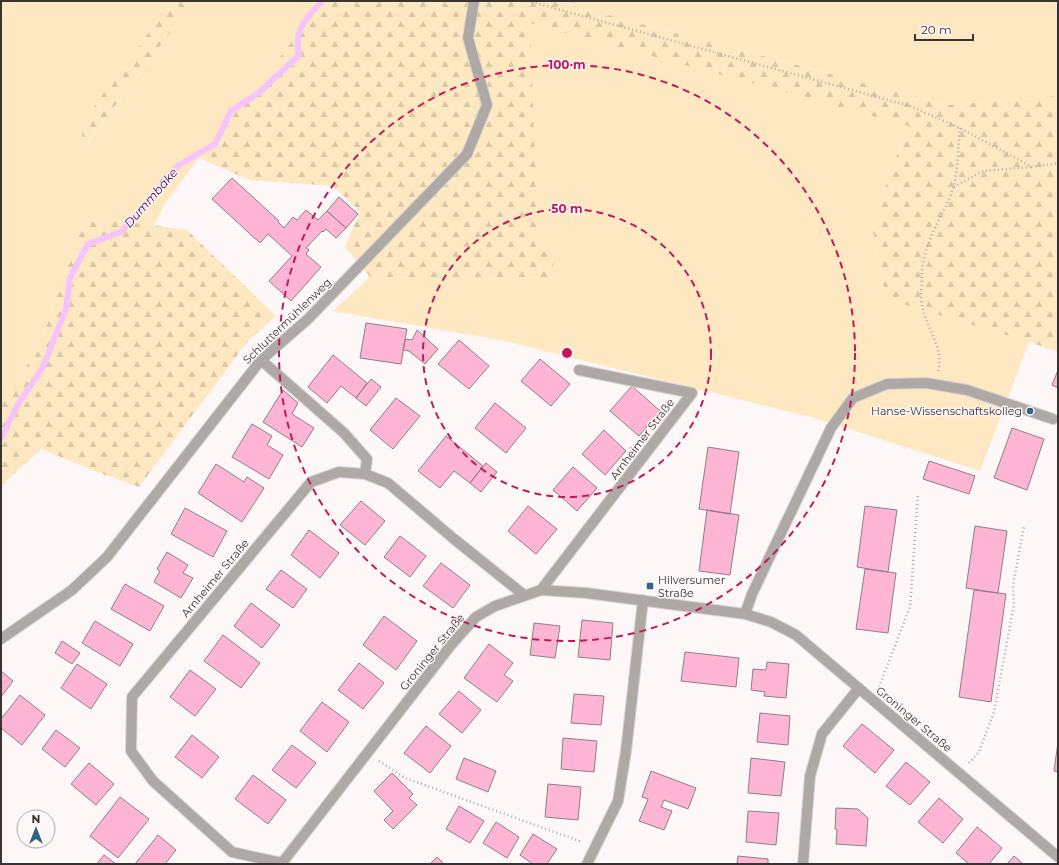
<svg xmlns="http://www.w3.org/2000/svg" width="1059" height="865" viewBox="0 0 1059 865" font-family="Montserrat,sans-serif">
  <style>
    .grass { fill: #fde8c1 }
    .forest { fill: url(#forest-firs) }
    .lines { fill: none; stroke-linecap: round; stroke-linejoin: round }
    .stream { stroke: #f6c3fc; stroke-width: 6 }
    .building { fill: #feb4d3; stroke: #8d8085 }
    .minor-casing { stroke: #dad4d4; stroke-width: 12 }
    .path { stroke: #b1abab; stroke-width: 2.5; stroke-dasharray: 1 3; stroke-linecap: butt }
    .minor { stroke: #afa9a6; stroke-width: 10 }
    .ring { fill: none; stroke: #c2185b; stroke-width: 2; stroke-dasharray: 7 5 }
    .poi-dot { fill: #306681; stroke: #fdf7f7; stroke-width: 1.5 }
    .labels { text-anchor: middle; stroke-width: 3; stroke-linejoin: round; paint-order: stroke }
    .street-label { font-size: 11px; fill: #393333; stroke: #fdf7f7 }
    .poi-label { font-size: 11px; fill: #393333; stroke: #fdf7f7; text-anchor: end }
    .water-label { font-size: 12px; font-style: italic; fill: #470a4f; stroke: #fdf7f7 }
    .centre { fill: #c2185b; stroke: #fdf7f7; stroke-width: 2 }
    .ring-label { font-size: 12px; text-anchor: middle; font-weight: bold; fill: #c2185b; stroke: #fdf7f7; stroke-width: 3; stroke-linejoin: round; paint-order: stroke }
  </style>
  <defs>
    <pattern id="forest-firs" width="22" height="20" patternUnits="userSpaceOnUse"><rect width="22" height="20" fill="#fde8c1"/><path d="M5 1l3.5 6h-7zM16 11l3.5 6h-7z" fill="#dac7a6"/></pattern>
  </defs>
  <rect width="100%" height="100%" fill="#fdf7f7"/>
  <path class="grass" d="M1,1H172L81,124L85,147L194,1H317L290,44L199,158L164,205L154,226L119,221L79,220L77,237L38,351L1,401Z
    M555,1H1058V96L948,105Z
    M529,22L909,126L888,177L873,231L886,299L1029,342L980,471L818,419L505,341L333,311L370,277L464,279L547,277L538,246Z"/>
  <path class="forest" d="M172,1H194L84,147L81,124Z
    M317,1H555L948,105L1058,96V352L1029,342L886,299L873,231L888,177L909,126L530,23L538,245L559,254L547,277L464,279L370,277L345,247L360,212L333,186L249,180L199,158L290,44Z
    M79,220L119,221L187,230L276,316L247,342L139,487L97,472L41,449L1,486V401L38,351L77,237Z"/>
  <g class="lines">
    <path class="stream" d="M1,439L17,406L43,367L66,309L70,278L88,244L121,232L179,165L215,144L231,111L261,91L299,55C293,30 307,18 322,1"/>
  </g>
  <path class="building" d="M232,178L279,221L278,222L284,228L293,217L297,220L306,210L318,220L327,211L346,228L336,238L326,229L323,232L322,231L306,248L309,250L306,254L321,267L291,301L269,281L292,256L268,234L260,243L212,199Z
    M339,197L358,214L346,228L327,211Z
    M366,323L407,329L401,364L360,358Z
    M417,330L438,349L425,364L409,351L403,350L405,339L412,340Z
    M459,340L489,366L469,389L438,364Z
    M333,355L367,383L356,398L341,386L327,403L308,387Z
    M540,359L570,384L551,406L521,381Z
    M1058,370V388L1052,385Z
    M371,379L381,387L366,406L356,398Z
    M632,386L660,411L639,436L610,411Z
    M283,390L298,403L292,414L314,428L302,447L263,422Z
    M396,398L420,416L393,449L370,430Z
    M495,403L526,428L506,453L475,428Z
    M252,424L272,436L267,445L283,455L269,479L232,457Z
    M1012,428L1044,439L1027,490L994,478Z
    M604,430L626,451L605,475L582,454Z
    M446,436L483,466L470,483L454,471L440,488L418,471Z
    M708,447L739,452L730,514L699,509Z
    M929,461L975,476L969,494L923,479Z
    M486,463L497,472L481,492L470,483Z
    M216,464L244,482L247,477L264,488L242,522L198,493Z
    M573,467L597,488L577,511L553,490Z
    M361,501L385,521L365,545L340,525Z
    M528,506L557,529L536,554L508,531Z
    M865,506L897,510L888,572L857,567Z
    M185,508L227,531L213,557L171,534Z
    M707,510L739,515L730,575L699,571Z
    M975,526L1007,531L998,593L966,588Z
    M309,530L339,553L320,578L291,555Z
    M400,536L426,556L410,577L384,557Z
    M167,552L188,565L183,573L193,578L181,598L154,582L160,571L157,569Z
    M441,563L470,585L453,608L423,586Z
    M865,569L896,573L888,633L856,629Z
    M281,570L307,589L293,608L266,589Z
    M125,584L164,606L150,631L111,609Z
    M974,590L1006,594L991,702L959,697Z
    M251,603L280,625L262,648L234,626Z
    M384,616L417,641L396,670L363,645Z
    M582,620L613,623L610,660L578,657Z
    M95,621L133,644L120,666L82,643Z
    M534,623L560,626L555,658L530,655Z
    M223,635L260,663L241,688L204,661Z
    M62,641L80,653L72,664L55,653Z
    M489,644L513,663L504,675L513,681L497,702L464,678Z
    M685,652L739,658L736,687L681,681Z
    M767,662L789,664L786,698L764,696L765,692L751,690L753,669L766,670Z
    M359,663L384,683L363,709L338,690Z
    M77,664L107,684L91,709L61,688Z
    M190,670L216,689L195,716L170,697Z
    M1,671L13,681L1,697Z
    M459,691L481,710L462,733L439,714Z
    M574,694L604,696L601,725L571,723Z
    M20,695L45,715L22,745L1,728V719Z
    M322,702L349,722L327,752L300,731Z
    M760,713L790,716L788,745L757,742Z
    M862,724L894,750L875,773L843,746Z
    M426,726L451,746L430,773L404,753Z
    M56,730L80,748L65,767L42,749Z
    M192,735L219,757L202,778L175,757Z
    M563,738L597,741L594,772L561,769Z
    M1058,742V772L1054,771Z
    M292,745L316,763L296,788L272,770Z
    M464,758L496,771L488,792L456,779Z
    M751,758L785,762L781,796L748,793Z
    M906,762L930,782L910,805L886,786Z
    M89,763L114,784L96,805L71,784Z
    M651,771L696,788L688,809L664,800L661,807L672,811L664,830L639,821L648,799L642,797Z
    M392,773L413,794L409,798L417,805L393,829L384,820L393,811L374,791Z
    M253,775L286,800L268,824L235,799Z
    M548,784L581,787L578,820L545,817Z
    M120,797L149,819L118,858L90,836Z
    M939,798L963,819L943,843L918,822Z
    M459,806L484,821L470,843L446,829Z
    M836,808L858,809L868,818L866,846L836,844L837,830L835,829Z
    M748,811L779,813L776,845L746,842Z
    M496,822L519,837L507,858L483,843Z
    M977,827L1002,848L989,864H969L956,853Z
    M533,834L557,849L547,864H533L520,855Z
    M158,835L176,850L165,864H135Z
    M104,855L116,864H97Z
    M738,856L768,859V864H737Z
    M1014,856L1023,864H1007Z
    M437,857L444,864H430Z"/>
  <g class="lines">
    <g class="minor-casing">
      <path id="minor" d="M261,360L344,433L367,459L365,474
        M541,590L692,393L579,370
        M745,614L752,594L831,428L853,398L887,384L926,383L967,390L1053,419
        M1,639L72,590L107,557L261,360L308,319L467,154L487,105L468,38L474,1
        M282,863L451,645L476,617L495,606L541,590L586,593L745,614L771,622L796,635L1058,857
        M282,863L232,852L153,781L131,751L132,697L311,482L339,472L365,474L388,483L454,539L524,595
        M587,864L618,801L626,751L643,600
        M803,864L810,776L822,734L859,688"/>
    </g>
    <path class="path" d="M528,1L910,106L960,128L1032,167L1058,163
      M954,187L983,171L1031,167
      M938,371C945,349 925,326 922,304C920,295 922,283 922,274C923,242 943,217 953,189C958,173 958,145 960,128
      M879,687L910,607L918,495
      M379,761L405,778L582,842
      M969,763L979,752L994,712L1014,604L1013,585L1024,526"/>
    <use href="#minor" class="minor"/>
  </g>
  <g class="ring">
    <circle cx="567" cy="353" r="144"/>
    <circle cx="567" cy="353" r="288"/>
  </g>
  <g class="poi-dot">
    <circle cx="1030" cy="411" r="4"/>
    <rect x="646" y="582" width="8" height="8" rx="2"/>
  </g>
  <g class="labels">
    <g class="street-label">
      <text transform="translate(287 321) rotate(-44)" y="4">Schluttermühlenweg</text>
      <text transform="translate(642 439) rotate(-53)" y="4">Arnheimer Straße</text>
      <text transform="translate(215 578) rotate(-50)" y="4">Arnheimer Straße</text>
      <text transform="translate(432 652) rotate(-51)" y="4">Groninger Straße</text>
      <text transform="translate(914 719) rotate(40)" y="4">Groninger Straße</text>
    </g>
    <g class="poi-label">
      <text x="1022" y="415">Hanse-Wissenschaftskolleg</text>
      <text x="658" y="584" text-anchor="start">Hilversumer<tspan x="658" dy="13">Straße</tspan></text>
    </g>
    <g class="water-label">
      <text transform="translate(151 198) rotate(-49)" y="4">Dummbäke</text>
    </g>
  </g>
  <circle cx="567" cy="353" r="6" class="centre"/>
  <g class="ring-label">
    <text x="567" y="69">100 m</text>
    <text x="567" y="213">50 m</text>
  </g>
  <rect width="1059" height="865" fill="none" stroke="#393333" stroke-width="4"/>
  <g transform="translate(36 829)"><circle r="19" fill="#fdf7f7" stroke="#afa9a9"/>
  <path d="M0-3L7 15L0 10L-7 15Z" fill="#306681"/>
  <text y="-6" font-size="11" font-weight="bold" text-anchor="middle" fill="#393333">N</text>
  </g>
  <path d="M915 34v6h58v-6" fill="none" stroke="#393333" stroke-width="2"/>
  <text x="921" y="34" font-size="12" fill="#393333" stroke="#fdf7f7" stroke-width="3" paint-order="stroke">20 m</text>
</svg>
